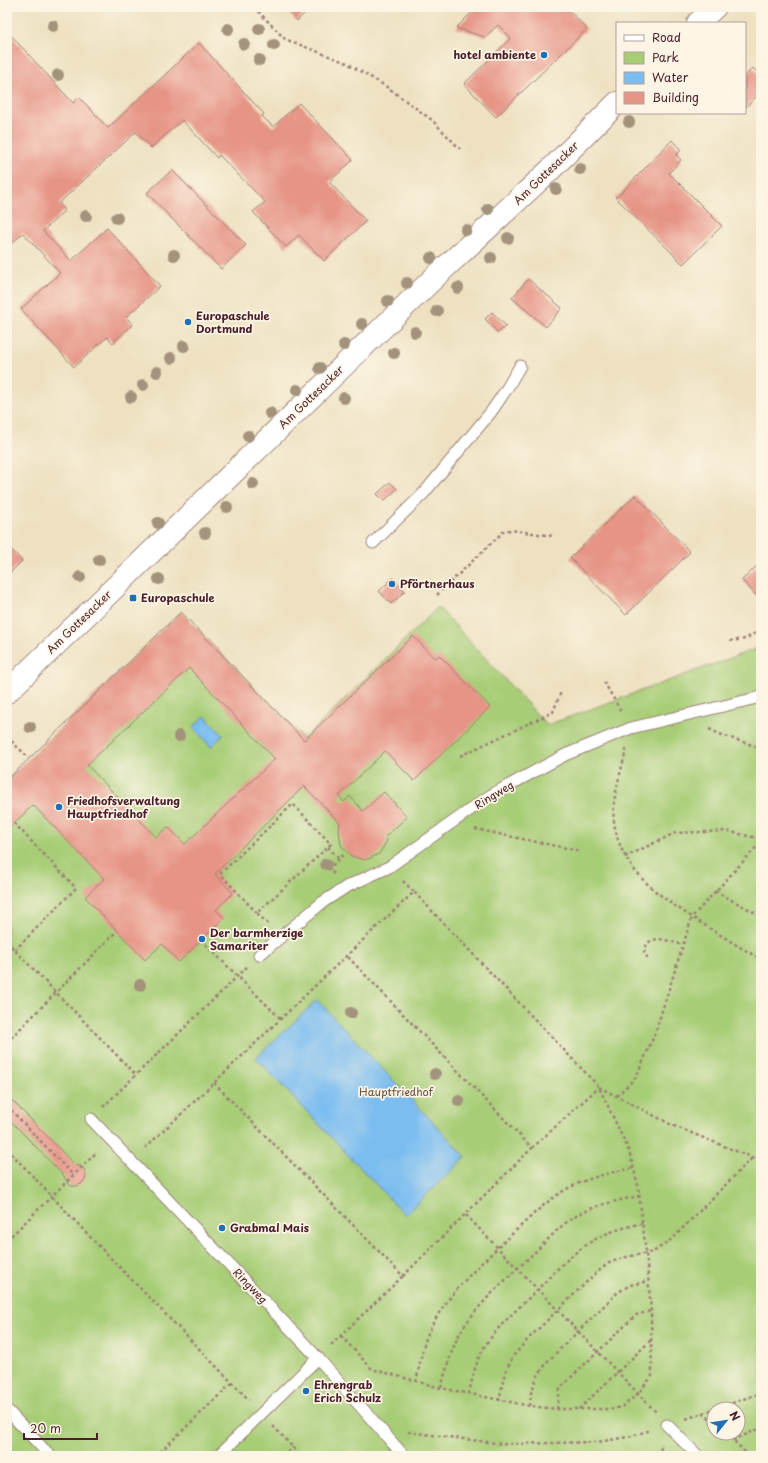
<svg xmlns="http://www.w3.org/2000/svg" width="768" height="1463" viewBox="0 0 768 1463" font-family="'Playpen Sans',sans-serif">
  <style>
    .green { fill: #a8cd77; stroke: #797651; fill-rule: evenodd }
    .water { fill: #7bbdf0; stroke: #626e8e }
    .building { fill: #e69486; fill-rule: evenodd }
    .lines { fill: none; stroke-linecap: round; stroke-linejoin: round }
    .service-casing { stroke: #9c8076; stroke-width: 13 }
    .tertiary-casing { stroke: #9c8076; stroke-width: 24 }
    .path { stroke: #9c8076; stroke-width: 2.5; stroke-dasharray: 3 3; stroke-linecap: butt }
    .service { stroke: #fff; stroke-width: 11 }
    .tertiary { stroke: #fff; stroke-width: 22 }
    .tree { fill: #a3937b }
    .poi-dot { fill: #1f6fb2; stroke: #fcf5e5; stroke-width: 1.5 }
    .labels { text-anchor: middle; stroke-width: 3.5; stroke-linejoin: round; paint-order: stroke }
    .poi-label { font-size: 11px; font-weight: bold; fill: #4a1f2b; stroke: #fcf5e5; text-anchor: start }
    .street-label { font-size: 11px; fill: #4a1f2b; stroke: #fcf5e5 }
    .park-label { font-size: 11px; fill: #665342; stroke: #fcf5e5 }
  </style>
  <rect width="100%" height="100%" fill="#fcf5e5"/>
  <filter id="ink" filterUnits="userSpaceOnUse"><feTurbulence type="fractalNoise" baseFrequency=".025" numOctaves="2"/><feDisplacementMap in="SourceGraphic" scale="8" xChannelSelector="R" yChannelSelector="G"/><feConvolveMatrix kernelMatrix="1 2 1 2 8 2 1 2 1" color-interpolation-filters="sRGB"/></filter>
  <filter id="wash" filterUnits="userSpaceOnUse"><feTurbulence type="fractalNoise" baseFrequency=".012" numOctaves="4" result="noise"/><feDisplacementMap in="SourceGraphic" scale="16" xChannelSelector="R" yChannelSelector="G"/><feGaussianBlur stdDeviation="0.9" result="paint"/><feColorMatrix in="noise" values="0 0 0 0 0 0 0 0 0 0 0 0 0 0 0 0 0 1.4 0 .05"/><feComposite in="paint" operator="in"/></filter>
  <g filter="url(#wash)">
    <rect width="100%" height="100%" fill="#eee1c1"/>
    <path class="green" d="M438,607L547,725L761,647V1456H7V780L181,612L304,739ZM714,1409H738V1433H714Z"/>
    <path class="water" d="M205,716L223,735L211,747L193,727Z
      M317,1000L466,1157L405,1215L256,1058Z"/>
    <g id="blocks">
      <path class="building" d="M284,7H311L297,21Z
        M477,7H566L587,29L496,117L464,84L511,38L498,25L485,37L456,28Z
        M7,31L73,103L79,97L108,128L199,43L264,114L262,116L273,127L299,103L353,160L329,182L366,221L324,261L299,235L286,247L253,212L265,202L219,155L217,158L182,120L151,148L136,132L59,203L65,210L43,231L71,261L107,228L160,286L126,317L133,324L113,343L107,337L74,367L21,309L60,273L23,233L7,248V93L9,91L7,89Z
        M753,68L761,76V92L745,108V76Z
        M672,140L681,150L676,155L681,160L669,173L722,226L683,264L615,197L616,196L617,197Z
        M172,170L246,245L221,269L147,193Z
        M528,279L562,308L546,327L512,298Z
        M492,312L506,326L498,333L485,319Z
        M390,482L397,489L384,501L377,494Z
        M635,495L690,552L626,615L570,558Z
        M7,545L22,561L7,576Z
        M761,562V601L742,580Z
        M393,578L405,591L391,604L379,591Z
        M181,612L304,740L413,636L435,659L439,655L490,707L414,781L385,751L339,796L344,802L350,796L363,811L384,792L407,817L386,836L387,841L379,854L365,860L351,856L341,845L339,830L340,823L304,786L215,874L233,893L216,910L224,918L179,962L162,944L145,960L85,897L104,879L33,805L7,830V780ZM189,668L275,759L185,844L168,827L156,837L87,765Z
        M7,1095L75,1165L80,1166L84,1169L86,1174L85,1179L81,1184L76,1186H71L67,1182L64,1176L7,1117Z"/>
    </g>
  </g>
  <g filter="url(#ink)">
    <use href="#blocks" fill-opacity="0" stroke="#9c8076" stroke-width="1"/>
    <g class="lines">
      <g class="service-casing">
        <path id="service" d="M373,543L424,493L491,412L506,390L520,366
          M259,955L323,902L346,887L389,867L491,795L565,755L631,728L761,697
          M91,1119L318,1358L404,1456
          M7,1410L50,1456
          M667,1425L698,1456
          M218,1456L318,1358"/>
      </g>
      <g class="tertiary-casing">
        <path id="tertiary" d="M698,23L715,7
          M7,692L436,276L550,170L617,103"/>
      </g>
      <path class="path" d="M254,7L285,39L347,63L387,87L432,120L460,149
        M437,595L504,531L511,530L553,536
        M730,641L745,639L761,630
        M604,682L622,713
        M709,729L722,735L761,748
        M7,737L29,758
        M626,749C622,770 611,800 614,821C620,872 661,897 701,923C721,935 740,948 761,959
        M460,756L553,712L561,692
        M14,823L76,888L15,950
        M475,829L580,851
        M328,847L339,859
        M625,857L675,833L727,831L761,839
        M334,874L329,869L345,853
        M715,891L761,916
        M257,913L220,874L293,804L331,844L257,913L269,925
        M201,940L281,1019
        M7,942L136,1075
        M648,958L644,953C647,931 668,941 683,945
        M7,1042L117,931
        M214,1083L403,1276L532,1148L346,955
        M599,1087L674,1126L761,1161
        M617,1096L636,1077L654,1036L692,917L761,842
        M7,1106L73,1175
        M103,1107L247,967
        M145,1148C235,1064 323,977 414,892L402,880
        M532,1148L599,1087
        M7,1149L95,1242L249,1400
        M466,1215L656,1412
        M7,1240L97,1152
        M341,1336L372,1369L441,1388L530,1406L557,1409H614L623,1406L638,1394L652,1376L651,1311L646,1253L638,1185L629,1151L599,1087L414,892
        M331,1345L403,1276
        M416,1382C420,1365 422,1345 430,1329C448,1292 482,1263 511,1235C531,1217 550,1196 575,1185C594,1176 613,1172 633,1168
        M441,1388C447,1367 452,1344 465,1325C482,1300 512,1274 534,1253C545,1243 556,1230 568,1221C589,1206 615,1201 639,1196
        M469,1394C472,1380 475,1364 482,1351C495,1328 516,1311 535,1292C553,1274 571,1253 594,1240C609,1231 626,1227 643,1223
        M499,1401L505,1372L514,1355L528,1339L596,1273L609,1263L626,1257L653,1252L672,1239L752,1158
        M530,1406L531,1393L537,1377L548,1361L617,1293L630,1285L649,1281
        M557,1409L560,1388L636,1315L651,1311
        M579,1409L651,1340
        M715,1409L761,1393
        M703,1413L714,1423
        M686,1419L714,1409
        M273,1426L301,1456
        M408,1432L504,1444L598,1442L628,1437L651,1430
        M726,1433L749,1456
        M733,1440L761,1428
        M156,1456L232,1383
        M283,1456L293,1447
        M659,1456L662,1444"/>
      <use href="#service" class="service"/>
      <use href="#tertiary" class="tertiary"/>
    </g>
    <g class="tree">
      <circle cx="53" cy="26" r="6"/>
      <circle cx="228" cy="29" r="6"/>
      <circle cx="259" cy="29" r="6"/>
      <circle cx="244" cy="44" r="6"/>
      <circle cx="274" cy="45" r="6"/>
      <circle cx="259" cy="60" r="6"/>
      <circle cx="58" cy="75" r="6"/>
      <circle cx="629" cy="122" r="6"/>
      <circle cx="580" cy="169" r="6"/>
      <circle cx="556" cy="189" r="6"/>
      <circle cx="488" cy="209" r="6"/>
      <circle cx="86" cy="216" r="6"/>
      <circle cx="117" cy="218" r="6"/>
      <circle cx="466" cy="230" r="6"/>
      <circle cx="508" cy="238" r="6"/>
      <circle cx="174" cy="255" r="6"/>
      <circle cx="431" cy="258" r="6"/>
      <circle cx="491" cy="258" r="6"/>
      <circle cx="407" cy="283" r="6"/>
      <circle cx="458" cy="288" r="6"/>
      <circle cx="388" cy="301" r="6"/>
      <circle cx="437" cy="311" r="6"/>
      <circle cx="362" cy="324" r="6"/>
      <circle cx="415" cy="332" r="6"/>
      <circle cx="344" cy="345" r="6"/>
      <circle cx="184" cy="346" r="6"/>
      <circle cx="394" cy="353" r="6"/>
      <circle cx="171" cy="358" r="6"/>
      <circle cx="320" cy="368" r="6"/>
      <circle cx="157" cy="372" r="6"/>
      <circle cx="143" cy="385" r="6"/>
      <circle cx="297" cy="390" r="6"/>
      <circle cx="131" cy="397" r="6"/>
      <circle cx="344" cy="398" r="6"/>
      <circle cx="270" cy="413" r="6"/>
      <circle cx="248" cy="436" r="6"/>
      <circle cx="253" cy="484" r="6"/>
      <circle cx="227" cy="507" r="6"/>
      <circle cx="158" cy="523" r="6"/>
      <circle cx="205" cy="533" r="6"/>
      <circle cx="99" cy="560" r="6"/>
      <circle cx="80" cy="577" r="6"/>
      <circle cx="159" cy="579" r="6"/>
      <circle cx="30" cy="727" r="6"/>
      <circle cx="179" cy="736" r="6"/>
      <circle cx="326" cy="864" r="6"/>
      <circle cx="140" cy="985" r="6"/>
      <circle cx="351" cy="1013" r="6"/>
      <circle cx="435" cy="1074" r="6"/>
      <circle cx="459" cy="1101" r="6"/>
    </g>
  </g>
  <g class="poi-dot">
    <circle cx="544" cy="55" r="4"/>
    <circle cx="188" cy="322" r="4"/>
    <circle cx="392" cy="584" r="4"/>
    <rect x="129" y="594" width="8" height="8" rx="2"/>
    <circle cx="59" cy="807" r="4"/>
    <circle cx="202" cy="939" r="4"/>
    <circle cx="222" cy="1228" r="4"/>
    <circle cx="306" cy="1391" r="4"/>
  </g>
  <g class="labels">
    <g class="poi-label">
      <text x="536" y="59" text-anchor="end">hotel ambiente</text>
      <text x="196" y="320">Europaschule<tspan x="196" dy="13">Dortmund</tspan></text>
      <text x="400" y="588">Pförtnerhaus</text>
      <text x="141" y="602">Europaschule</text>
      <text x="67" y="805">Friedhofsverwaltung<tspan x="67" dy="13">Hauptfriedhof</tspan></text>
      <text x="210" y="937">Der barmherzige<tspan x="210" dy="13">Samariter</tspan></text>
      <text x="230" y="1232">Grabmal Mais</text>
      <text x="314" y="1389">Ehrengrab<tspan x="314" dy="13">Erich Schulz</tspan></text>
    </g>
    <g class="street-label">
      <text transform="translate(546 173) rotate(-44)" y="4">Am Gottesacker</text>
      <text transform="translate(311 397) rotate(-44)" y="4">Am Gottesacker</text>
      <text transform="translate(79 622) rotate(-44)" y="4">Am Gottesacker</text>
      <text transform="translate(494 795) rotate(-31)" y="4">Ringweg</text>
      <text transform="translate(250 1286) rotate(46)" y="4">Ringweg</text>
    </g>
    <g class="park-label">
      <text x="396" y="1096">Hauptfriedhof</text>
    </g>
  </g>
  <rect width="768" height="1463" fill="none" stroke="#fcf5e5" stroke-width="24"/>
  <rect x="616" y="22" width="130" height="92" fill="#fcf5e5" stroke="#b59f9b"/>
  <rect x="624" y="35" width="20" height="6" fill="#ffffff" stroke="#b59f9b"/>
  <text x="652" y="42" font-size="12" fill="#4a1f2b">Road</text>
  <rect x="624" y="52" width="20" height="12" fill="#a8cd77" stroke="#b59f9b"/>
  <text x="652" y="62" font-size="12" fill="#4a1f2b">Park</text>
  <rect x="624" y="72" width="20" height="12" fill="#7bbdf0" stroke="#b59f9b"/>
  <text x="652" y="82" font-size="12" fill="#4a1f2b">Water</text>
  <rect x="624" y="92" width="20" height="12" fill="#e69486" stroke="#b59f9b"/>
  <text x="652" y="102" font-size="12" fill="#4a1f2b">Building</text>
  <g transform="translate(726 1421) rotate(60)"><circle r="19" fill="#fcf5e5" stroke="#b59f9b"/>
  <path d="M0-3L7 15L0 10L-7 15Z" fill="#1f6fb2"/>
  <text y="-6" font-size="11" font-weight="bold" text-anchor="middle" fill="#4a1f2b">N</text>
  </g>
  <path d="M24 1433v6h73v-6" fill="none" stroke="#4a1f2b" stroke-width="2"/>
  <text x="30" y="1433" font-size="12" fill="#4a1f2b" stroke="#fcf5e5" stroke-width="3" paint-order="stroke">20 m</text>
</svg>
